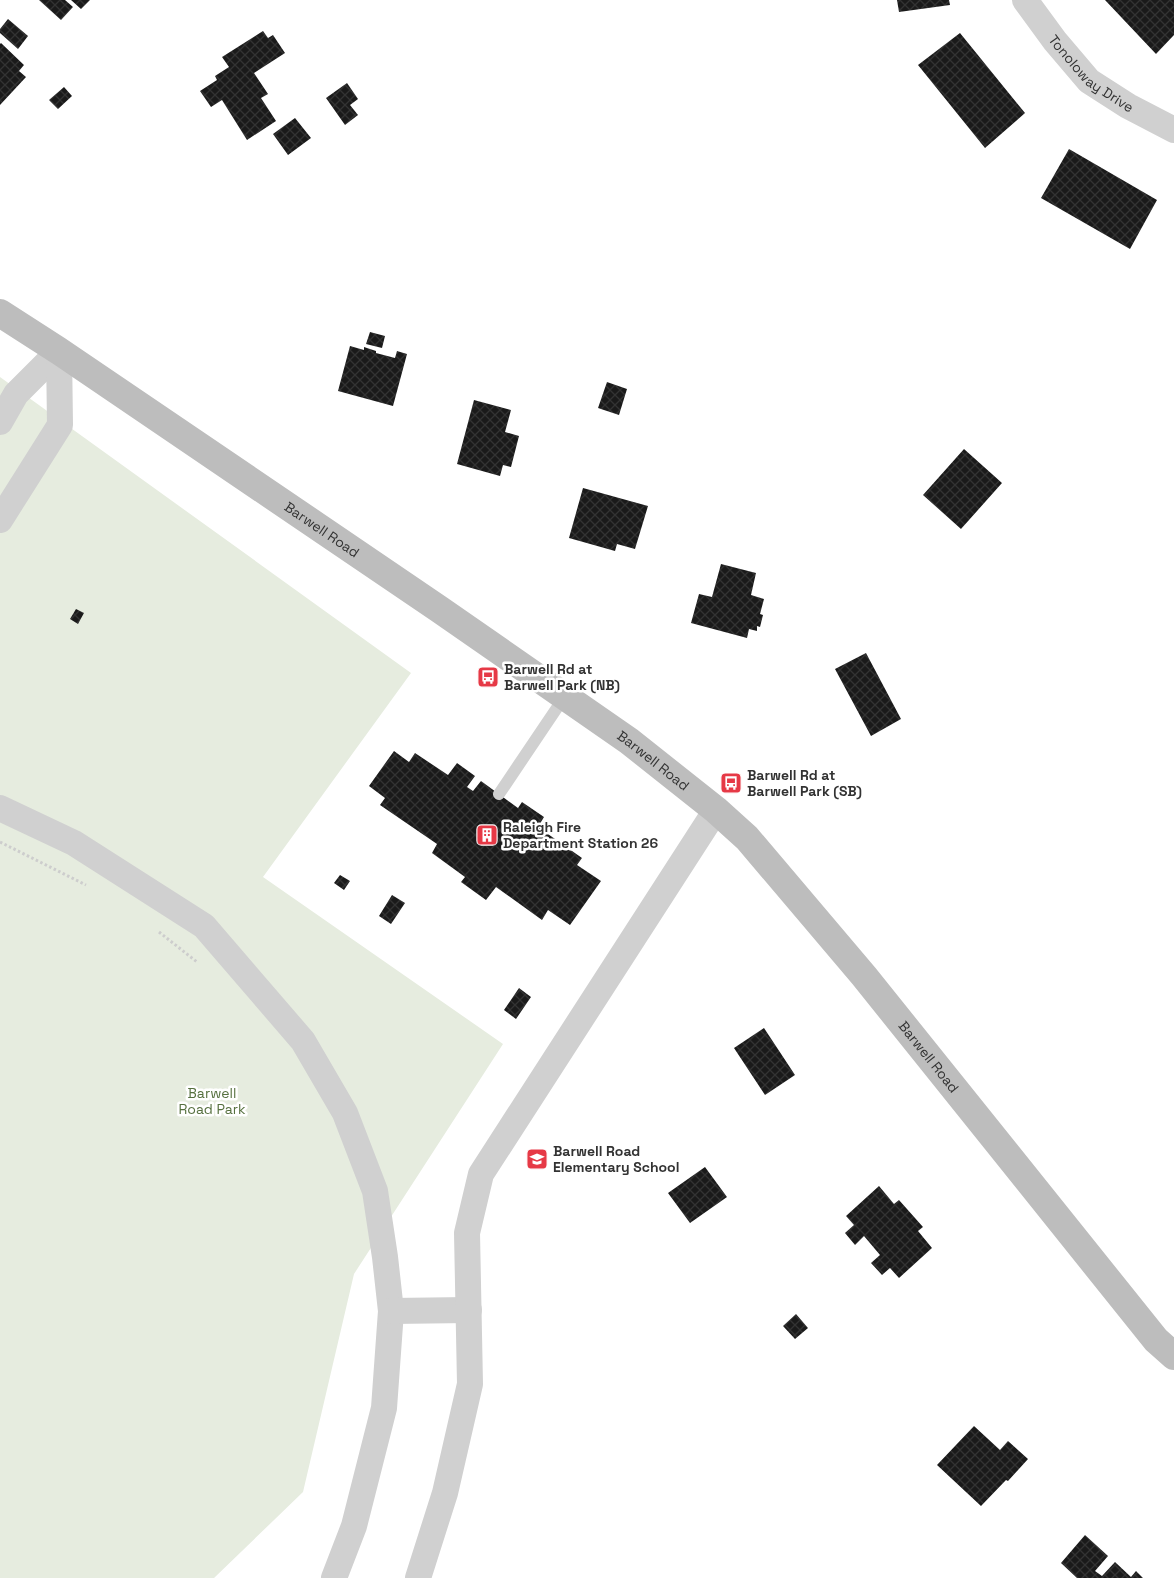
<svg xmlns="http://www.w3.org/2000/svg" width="1174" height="1578" viewBox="0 0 1174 1578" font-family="'Space Grotesk',sans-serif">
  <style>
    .green { fill: #e6ecdf }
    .building { fill: url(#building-cross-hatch) }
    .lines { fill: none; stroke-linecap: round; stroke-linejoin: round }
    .path { stroke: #cdcdcd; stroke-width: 3; stroke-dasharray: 2.5 2.5; stroke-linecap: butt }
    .lane { stroke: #d0d0d0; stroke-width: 12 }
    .street { stroke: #d0d0d0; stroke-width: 26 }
    .secondary { stroke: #bdbdbd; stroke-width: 28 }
    .labels { text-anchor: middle; stroke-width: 5; stroke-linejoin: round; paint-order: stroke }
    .street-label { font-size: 14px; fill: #333; stroke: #fff }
    .poi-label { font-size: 14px; font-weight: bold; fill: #333; stroke: #fff; text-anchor: start }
    .park-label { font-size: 14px; fill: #56703f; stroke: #fff }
  </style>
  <defs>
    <pattern id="building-cross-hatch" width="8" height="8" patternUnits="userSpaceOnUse" patternTransform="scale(1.25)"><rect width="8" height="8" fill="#1a1a1a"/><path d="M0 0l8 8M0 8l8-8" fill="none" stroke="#333"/></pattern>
  </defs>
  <rect width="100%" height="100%" fill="#fff"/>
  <path class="green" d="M0,377L411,673L263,877L503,1044L354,1274L303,1492L214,1578H0Z"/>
  <path class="building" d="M39,0H65L73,7L61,20Z
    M71,0H90L81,9Z
    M897,0H949L950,5L899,12Z
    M1105,0H1174V35L1156,54Z
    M8,19L28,36L18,49L0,33V29Z
    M263,31L268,38L273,35L285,53L254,73L268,94L261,98L276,121L247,140L222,100L211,107L200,91L217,80L215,76L229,67L222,57Z
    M960,33L1025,113L985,148L918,65Z
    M1,43L24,65L19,71L26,77L0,105V44Z
    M347,83L358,99L350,105L358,115L345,125L326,98Z
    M64,87L72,96L58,109L49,100Z
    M295,118L311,138L288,155L273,134Z
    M1069,149L1157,200L1130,249L1041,198Z
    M370,332L385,336L382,348L366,344Z
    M350,346L364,350V347L376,351V353L395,358L397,351L407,354L393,406L338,391Z
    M607,382L627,389L619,415L598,408Z
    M474,400L511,410L505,432L519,436L511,467L503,465L500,476L457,464Z
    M964,449L1002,483L961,529L923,495Z
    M583,488L648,506L635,549L617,544L615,551L569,538Z
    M721,564L756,573L751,595L764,599L760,614L763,615L760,627L757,626V631L749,629L747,638L691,623L699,594L712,597Z
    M76,609L84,613L78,624L70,619Z
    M866,653L901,719L871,736L835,669Z
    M394,751L409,762L415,753L448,775L457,763L475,776L467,787L473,791L481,781L518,808L522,802L544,817L538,827L582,858L577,865L601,881L570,925L548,910L542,920L496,887L486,900L461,882L465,877L432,853L437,844L380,805L385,798L369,786Z
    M340,875L350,881L344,890L334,883Z
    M392,895L405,903L391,924L379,916Z
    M519,988L531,997L516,1019L504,1010Z
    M764,1028L795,1075L765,1095L734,1048Z
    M705,1167L727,1197L690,1223L668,1193Z
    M879,1186L894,1204L899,1200L923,1227L918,1231L932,1248L899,1278L890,1268L882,1275L871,1263L880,1255L864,1236L855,1245L845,1233L854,1225L846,1216Z
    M796,1314L808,1328L795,1339L783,1326Z
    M974,1426L1000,1450L1008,1441L1028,1459L1008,1481L1006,1480L981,1506L937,1465Z
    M1085,1535L1108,1556L1095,1571L1102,1576L1115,1562L1131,1577L1136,1571L1143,1578H1077L1061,1563Z"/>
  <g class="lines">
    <path class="path" d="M0,842L86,885
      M159,932L197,962"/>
    <path class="lane" d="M499,794L565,696"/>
    <g class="street">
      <path id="s1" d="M1025,0L1055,41L1089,81L1128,106L1174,130"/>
      <path d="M0,422L16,394L59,351"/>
      <path d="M0,520L60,425L59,351"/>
      <path d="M0,808L74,843L204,926L303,1041L345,1113L375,1191L385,1257L391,1311L384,1408L354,1526L334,1578"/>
      <path d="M391,1311L469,1310"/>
      <path d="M418,1578L445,1493L470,1384L467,1233L481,1174L716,810"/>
    </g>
    <path class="secondary" id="s2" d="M0,313L59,351L439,609L629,741L716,810L747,838L864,976L1156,1340L1174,1356"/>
  </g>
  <defs>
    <g id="bus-square" transform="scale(1.125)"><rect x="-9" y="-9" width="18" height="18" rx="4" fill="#e63946" stroke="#fff"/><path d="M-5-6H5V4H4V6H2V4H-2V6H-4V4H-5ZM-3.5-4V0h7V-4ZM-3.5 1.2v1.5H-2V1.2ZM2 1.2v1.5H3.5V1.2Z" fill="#fff"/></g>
    <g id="building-square" transform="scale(1.125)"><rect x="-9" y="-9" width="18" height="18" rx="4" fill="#e63946" stroke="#fff"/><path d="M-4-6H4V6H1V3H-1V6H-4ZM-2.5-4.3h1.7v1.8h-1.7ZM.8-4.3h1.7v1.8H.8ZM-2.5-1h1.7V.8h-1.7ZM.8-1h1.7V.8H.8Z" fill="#fff"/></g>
    <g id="school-square" transform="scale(1.125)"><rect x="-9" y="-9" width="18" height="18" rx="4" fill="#e63946" stroke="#fff"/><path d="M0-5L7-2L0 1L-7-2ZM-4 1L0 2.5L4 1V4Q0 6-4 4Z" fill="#fff"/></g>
  </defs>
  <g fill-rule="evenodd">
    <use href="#bus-square" x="488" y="677"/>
    <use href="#bus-square" x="731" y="783"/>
    <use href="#building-square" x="487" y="835"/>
    <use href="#school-square" x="537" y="1159"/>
  </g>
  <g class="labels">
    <g class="street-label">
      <text dy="5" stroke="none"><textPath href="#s1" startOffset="100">Tonoloway Drive</textPath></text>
      <text dy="5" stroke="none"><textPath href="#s2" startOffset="388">Barwell Road</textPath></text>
      <text dy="5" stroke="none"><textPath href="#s2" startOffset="792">Barwell Road</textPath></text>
      <text dy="5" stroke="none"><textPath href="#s2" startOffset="1198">Barwell Road</textPath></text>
    </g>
    <g class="poi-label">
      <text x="504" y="674">Barwell Rd at<tspan x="504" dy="16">Barwell Park (NB)</tspan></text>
      <text x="747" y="780">Barwell Rd at<tspan x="747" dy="16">Barwell Park (SB)</tspan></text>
      <text x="503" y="832">Raleigh Fire<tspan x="503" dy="16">Department Station 26</tspan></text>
      <text x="553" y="1156">Barwell Road<tspan x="553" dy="16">Elementary School</tspan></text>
    </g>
    <g class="park-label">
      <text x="212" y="1098">Barwell<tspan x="212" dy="16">Road Park</tspan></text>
    </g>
  </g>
</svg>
